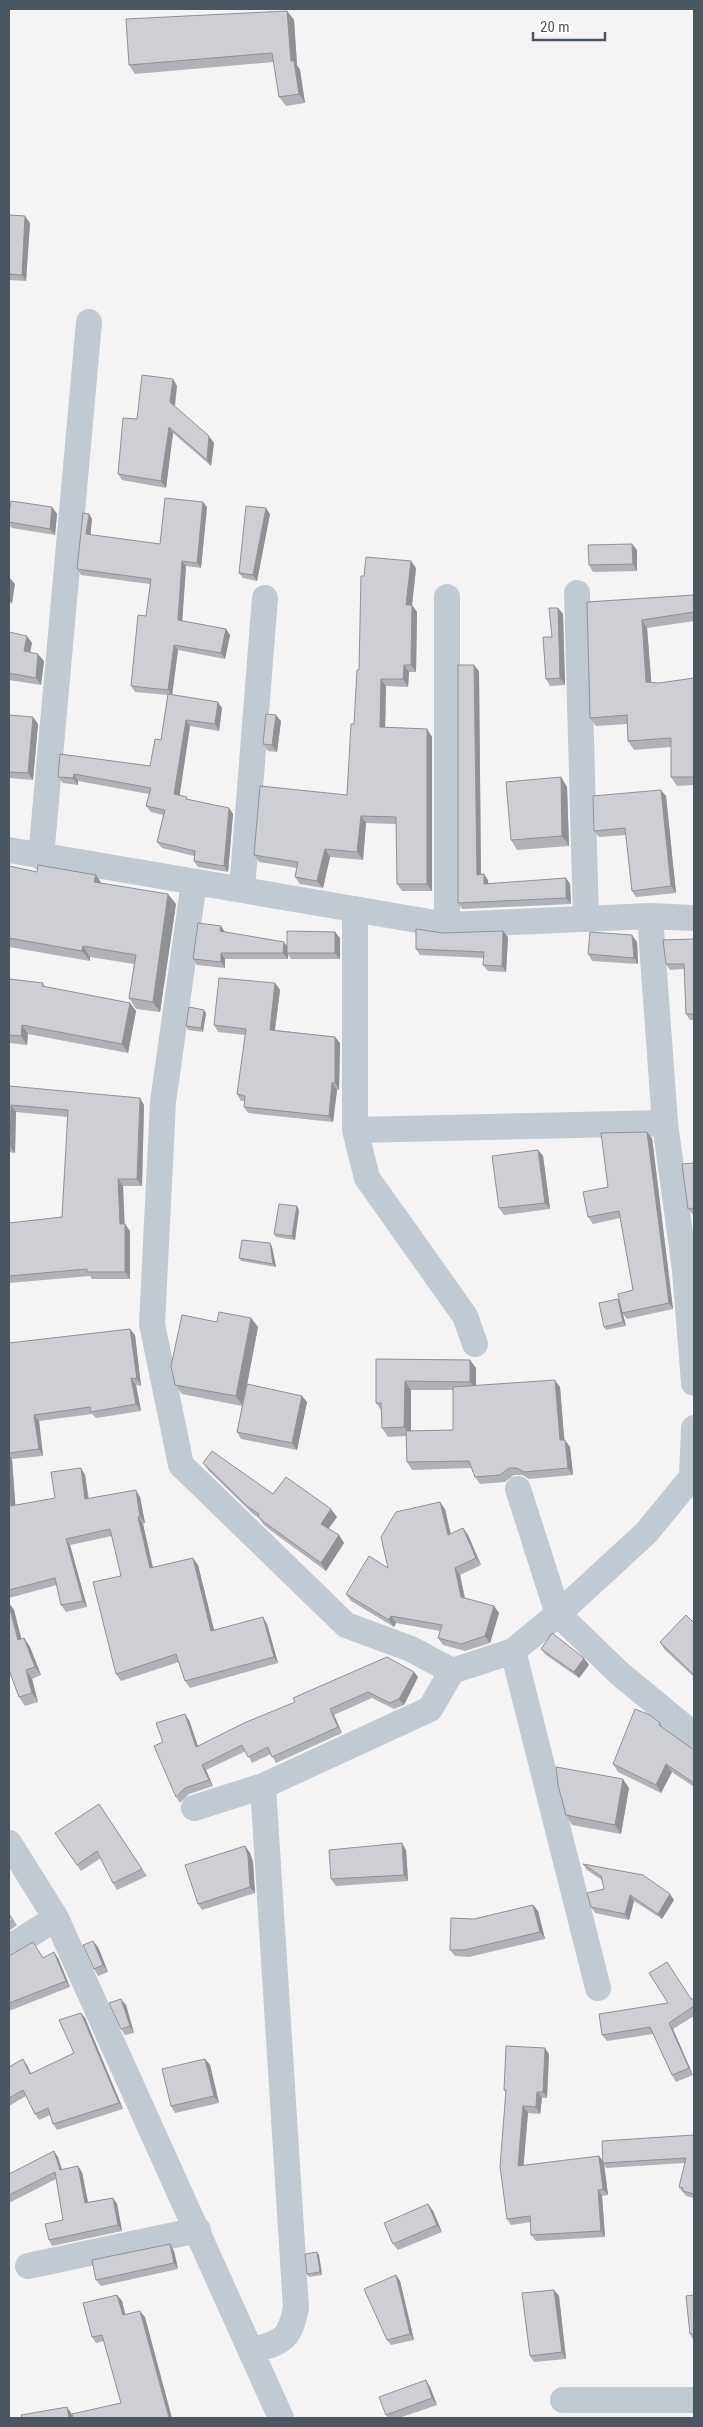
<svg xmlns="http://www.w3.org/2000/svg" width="703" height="2427" viewBox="0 0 703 2427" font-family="'Roboto Condensed',sans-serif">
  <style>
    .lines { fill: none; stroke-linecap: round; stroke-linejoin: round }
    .street { stroke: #c1cad2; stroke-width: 26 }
    .wall { fill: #b0b2b7; fill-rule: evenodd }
    .shaded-wall { fill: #909195 }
    .building { fill: #cdcfd5; stroke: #909195 }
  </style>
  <rect width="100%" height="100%" fill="#f5f3f3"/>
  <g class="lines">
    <path class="street" d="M577,593L586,919
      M9,850L447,925L650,916L694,918
      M41,857L89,322
      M194,882L163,1102L152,1324L181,1465L346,1625L411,1649L452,1671L513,1651L558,1614L646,1533L692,1477L694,1428
      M242,890L265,598
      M355,909V1130L367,1178L465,1316L475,1344
      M650,916L665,1123L685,1270L694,1383
      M447,925V597
      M355,1130L665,1123
      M518,1489L558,1614L619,1673L694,1735
      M513,1651L598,1988
      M194,1808L263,1786L430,1709L452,1671
      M9,1843L56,1918L281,2418
      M9,1948L56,1918
      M28,2266L198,2230
      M252,2351C283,2341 289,2341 296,2308L263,1786
      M563,2400H694"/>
  </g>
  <path class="wall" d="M287,11L294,20L297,65L300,70L305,103L286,106L279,97L274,62L135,74L129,65Z
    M9,215L30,223L26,281L9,280Z
    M173,379L177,386L175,407L214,443L211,466L173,433L166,488L122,480L118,474L137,419Z
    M9,507V508L52,507L57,514L55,535L12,528L9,525V526Z
    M207,507L201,568L186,566L182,621L226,629L230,635L225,659L178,650L172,695L222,708L219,731L190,726L179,795L189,800L229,808L233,814L228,872L198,867L194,861V856L162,848L157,842L163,815L151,812L146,806L149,794L78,781V785L63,783L58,777L60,754L150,766L161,740L168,695L135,692L131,686L146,616L150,584L81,575L77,569L89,514L92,519L90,535L160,544Z
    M270,514L257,581L243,578L239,573Z
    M632,544L637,550V571L593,572L589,565Z
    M416,568L412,605L417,612L416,672H409L408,687L386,686L385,727L427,729L432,737V891H402L397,884L396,824L366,823L363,860L330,857L323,888L300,884L295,877L297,868L259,862L254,855L347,795L359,670L364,576Z
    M694,595V621L647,628L651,682L659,683L694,678V785L677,786L671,777V747L634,750L628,741L627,724L596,726L590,718L587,602Z
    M558,608L563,614L565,685L550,686L546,679L552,637Z
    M9,632L32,643L30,652L44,661L41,685L9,680Z
    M479,671L481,874H484L488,880V884L566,878L570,884L571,904L462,909L458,903Z
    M9,715L38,724L33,780L9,778Z
    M281,721L277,752L268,751L263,744Z
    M561,777L567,787L569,846L517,850L511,840Z
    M666,796L676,893L636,897L632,891L626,835L599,837L594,831Z
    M9,866L37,872L96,875L102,884L176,904L160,1012L136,1009L129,998L134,964L90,957V961L9,947Z
    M225,932L287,945L335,932L340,938V959H291L288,955V959H225V968L197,965L193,959Z
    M443,933L508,937L506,972L488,971L483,965L484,958L420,955L416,949Z
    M694,939V1020H690L686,1014L684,969L670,970L666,964Z
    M637,942L638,964L592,961L588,954Z
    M9,979L43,983L45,987L130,1003L136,1011L128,1053L28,1034L27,1045L9,1043Z
    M275,983L280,990L275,1030L335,1037L340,1043L339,1090H337L333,1122L248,1113L244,1107L245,1101H241L237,1094L245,1035L218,1032L214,1025Z
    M206,1013L203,1032L188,1030L186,1026Z
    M9,1086L144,1105L142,1186H123L124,1224L130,1231V1279H92L90,1276L9,1283V1223L62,1217L68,1117L16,1112L15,1153L9,1152Z
    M652,1138L673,1309L627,1319L623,1314L626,1326L606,1330L604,1327L618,1299L619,1301L633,1290L620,1218L593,1224L588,1217L608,1187Z
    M538,1150L543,1156L550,1209L504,1215L499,1208Z
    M694,1163V1215H693L688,1209Z
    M299,1210L295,1240L276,1237L274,1234Z
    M270,1243L272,1247L276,1267L241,1261L239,1258Z
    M251,1318L258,1327L247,1384L307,1402L297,1450L241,1439L237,1432L242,1406L182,1394L175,1385L217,1322Z
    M135,1335L141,1386L136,1385L141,1411L96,1418L92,1414L39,1421L43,1456L12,1459L15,1505L55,1498L85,1475L89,1499L140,1497L145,1523L143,1524L153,1567L198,1565L214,1630L267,1624L278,1663L190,1688L185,1681L179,1662L121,1681L116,1674L121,1576L112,1536L70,1545L87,1607L66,1612L61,1605L57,1585L9,1598V1343Z
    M376,1359L470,1360L476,1368V1386L560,1387L564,1440L570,1447L573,1475L529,1479L522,1475H514L505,1482L480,1484L475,1477L471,1468L412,1470L407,1462L406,1436L388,1437L382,1428L381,1410L376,1403ZM411,1390H453V1430L411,1431Z
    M203,1463L273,1494L337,1517L328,1529L339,1535L344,1543L326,1571L270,1530L263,1524L259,1518L253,1514L209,1471Z
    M445,1509L451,1534L463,1528L468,1535L481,1565L460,1575L465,1598L494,1606L499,1613L490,1643L465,1651L443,1645L438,1638L440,1631L396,1623L394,1627L351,1601L346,1594L388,1568Z
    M9,1603L14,1610L21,1639L24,1638L30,1647L41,1675L32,1679L38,1702L25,1706L19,1697L9,1670Z
    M694,1623V1677L664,1649L660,1642Z
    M541,1649L589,1665L579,1678L546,1655Z
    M414,1672L418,1677L404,1705L394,1709L372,1698L334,1715L342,1733L276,1763L271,1754L252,1763L246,1751L206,1770L213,1786L189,1794L180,1803L176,1797L163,1742L189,1720L198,1746Z
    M660,1723L663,1727L694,1750V1787L672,1772L661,1793L618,1772L613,1764Z
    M629,1788L621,1834L572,1825L566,1815Z
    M99,1804L147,1876L117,1890L113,1883L101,1858L81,1871L55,1833Z
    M245,1846L250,1853L253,1862L255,1893L202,1910L198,1904Z
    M406,1850L408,1881L336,1886L331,1879Z
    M583,1864L674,1900L662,1919L634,1901L629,1920L595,1913L591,1907L604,1889L602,1880L587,1870Z
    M533,1905L538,1911L545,1939L469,1957L455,1956L450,1950L474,1919Z
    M9,1914L17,1925L9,1931Z
    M98,1947L108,1972L98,1976L94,1969Z
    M9,1956L58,1958L70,1987L9,2011Z
    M694,1999V2016L673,2029L693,2075L676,2082L672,2075L653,2034L607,2041L602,2035L668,2003Z
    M126,2005L134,2033L125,2035L121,2029Z
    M81,2013L85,2018L123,2109L57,2130L53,2124L50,2115L39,2120L35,2114L26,2096L9,2106V2067L27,2065L31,2074L74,2053Z
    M549,2054L547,2098H542L540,2114L528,2113L523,2166L599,2156L603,2161L694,2135V2198L686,2196L679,2187L685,2163L606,2168L604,2164L608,2195L602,2196L605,2237L536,2241L531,2235V2222L511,2225L507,2219L506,2093L504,2090Z
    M205,2059L210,2065L219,2103L175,2113L171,2106Z
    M58,2157L62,2169L82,2172L88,2202L113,2198L117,2204L122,2231L52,2246L49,2240L63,2220L56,2179L9,2203V2174Z
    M428,2204L433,2211L442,2232L398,2250L393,2244Z
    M174,2251L178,2269L101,2286L96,2280Z
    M317,2252L319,2255L322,2275L309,2277L307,2274Z
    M396,2275L400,2281L414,2340L391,2345L387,2340Z
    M554,2290L559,2296L566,2359L534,2362L530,2356Z
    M117,2295L122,2301L125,2315L145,2317L104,2341L96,2343L92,2337Z
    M694,2295V2341L690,2334Z
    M430,2387L437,2405L399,2418H388L386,2415Z"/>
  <path class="shaded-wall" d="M287,11L294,20L297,65L300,70L305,103L299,94L291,61Z
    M25,216L30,223L26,281L22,275Z
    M173,379L177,386L174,409L170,402Z
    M169,427L173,433L166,488L161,481Z
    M209,436L214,443L211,466L207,460Z
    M203,502L207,507L201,568L197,563Z
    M52,507L57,514L55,535L50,529Z
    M266,508L270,514L257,581L253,575Z
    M89,514L92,519L90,540L86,534Z
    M632,544L637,550V571L633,564Z
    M182,561L186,566L182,625L178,620Z
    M411,561L416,568L412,605L417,612L416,672L411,665L406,605Z
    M10,578L15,584L12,604L9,600V587Z
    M558,608L563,614L565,685L560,678Z
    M642,620L647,628L652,690L646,682Z
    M226,629L230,635L225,659L221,653Z
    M27,636L32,643L29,658L24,651Z
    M174,645L178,650L172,696L168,690Z
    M38,654L44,661L41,685L36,678Z
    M404,665L409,672L408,687L403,679Z
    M474,665L479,671L481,881L477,875Z
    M381,679L386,686L385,734L380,727Z
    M218,702L222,708L219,731L215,724Z
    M276,715L281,721L277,752L272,745Z
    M33,717L38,724L33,780L28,773Z
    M186,720L190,726L179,800L174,794Z
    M427,729L432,737V891L427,884Z
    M74,774L78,781V785L73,778Z
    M561,777L567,787L569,846L562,836Z
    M661,790L666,796L676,893L671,886Z
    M229,808L233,814L228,872L224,866Z
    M361,816L366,823L363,860L357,852Z
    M325,849L330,857L323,888L317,881Z
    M484,874L488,880L489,891L484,884Z
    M96,875L103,886L94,882Z
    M566,878L570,884L571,904L566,898Z
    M168,894L176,904L160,1012L153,1002Z
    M221,926L225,932L224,937L220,931Z
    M503,931L508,937L506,972L502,966Z
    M335,932L340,938V959L335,953Z
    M632,935L637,942L638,964L634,958Z
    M284,942L288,948L287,953L288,955V959L283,953Z
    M83,946L90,957V961L82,951Z
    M221,953L225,959V968L221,962Z
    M275,983L280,990L274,1036L270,1030Z
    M130,1003L136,1011L128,1053L122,1044Z
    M204,1010L206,1013L203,1032L201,1028Z
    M22,1025L28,1034L27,1045L21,1036Z
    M335,1037L340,1043L339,1090L335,1083Z
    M332,1083L337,1090L333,1122L329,1116Z
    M140,1098L144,1105L142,1186L137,1179Z
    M11,1105L16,1112L15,1153L10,1146Z
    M647,1132L652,1138L673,1309L669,1303Z
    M538,1150L543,1156L550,1209L545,1203Z
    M118,1179L123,1186L125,1231L120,1224Z
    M297,1206L299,1210L295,1240L292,1236Z
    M125,1224L130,1231V1279L125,1272Z
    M270,1243L272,1247L276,1267L273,1264Z
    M618,1299L620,1302L626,1326L623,1322Z
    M251,1318L258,1327L243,1406L236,1396Z
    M130,1329L135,1335L141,1386L137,1379Z
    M470,1360L476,1368V1390L470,1382Z
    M131,1378L136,1385L141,1411L136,1404Z
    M555,1380L560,1387L565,1447L560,1440Z
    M405,1381L411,1390V1436L404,1427Z
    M302,1396L307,1402L297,1450L292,1443Z
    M34,1415L39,1421L43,1456L39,1449Z
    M565,1440L570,1447L573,1475L568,1468Z
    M9,1455L12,1459L16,1513L11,1506L9,1474Z
    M81,1468L85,1475L89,1506L85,1499Z
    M136,1490L140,1497L145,1523L140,1517Z
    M440,1502L445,1509L452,1542L448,1535Z
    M331,1509L337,1517L326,1532L321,1524Z
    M138,1517L143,1524L154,1574L150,1568Z
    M463,1528L468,1535L481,1565L476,1558Z
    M339,1535L344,1543L326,1571L321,1563Z
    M66,1539L70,1545L87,1607L83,1601Z
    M193,1558L198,1565L216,1638L211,1631Z
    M455,1568L460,1575L466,1604L461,1597Z
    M9,1603L14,1610L24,1649L18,1640L9,1606Z
    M494,1606L499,1613L490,1643L485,1636Z
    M391,1616L396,1623L394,1627L389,1620Z
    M263,1617L267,1624L278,1663L274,1657Z
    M24,1638L30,1647L41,1675L35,1667Z
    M584,1658L589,1665L579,1678L574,1672Z
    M26,1670L32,1679L38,1702L32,1693Z
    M414,1672L418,1677L404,1705L399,1699Z
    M330,1709L334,1715L342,1733L338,1727Z
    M185,1714L189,1720L200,1753L196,1747Z
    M666,1764L672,1772L661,1793L656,1785Z
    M202,1765L206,1770L213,1786L209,1780Z
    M623,1779L629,1788L621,1834L615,1825Z
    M402,1843L406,1850L408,1881L404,1875Z
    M245,1846L250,1853L253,1862L255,1893L250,1887Z
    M670,1894L674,1900L662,1919L658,1914Z
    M630,1895L634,1901L629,1920L625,1914Z
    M533,1905L538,1911L545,1939L540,1932Z
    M93,1941L98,1947L108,1972L103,1965Z
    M54,1952L58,1958L70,1987L66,1981Z
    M121,1999L126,2005L134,2033L130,2026Z
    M81,2013L85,2018L123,2109L119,2103Z
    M669,2023L673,2029L693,2075L689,2068Z
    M545,2048L549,2054L547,2098L543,2092Z
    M23,2059L27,2065L34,2080L30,2074Z
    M205,2059L210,2065L219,2103L214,2096Z
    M537,2092L542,2098L540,2114L536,2107Z
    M523,2106L528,2113L523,2172L518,2166Z
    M54,2151L58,2157L63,2175L60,2170Z
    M599,2156L604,2162L603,2163L604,2164L608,2195L603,2189Z
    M78,2166L82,2172L89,2208L85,2203Z
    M598,2190L602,2196L605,2237L601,2231Z
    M113,2198L117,2204L122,2231L118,2225Z
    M428,2204L433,2211L442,2232L437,2225Z
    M170,2244L174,2251L178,2269L174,2263Z
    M317,2252L319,2255L322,2275L320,2272Z
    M396,2275L400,2281L414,2340L410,2334Z
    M554,2290L559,2296L566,2359L562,2352Z
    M117,2295L122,2301L127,2321L123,2315Z
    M140,2311L145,2317L172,2418H169Z
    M426,2380L430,2387L437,2405L432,2398Z
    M67,2407L72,2414V2418H69Z"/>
  <path class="building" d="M287,11L291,61H294L299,94L279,97L272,53L129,65L126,19Z
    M9,215L25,216L22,275L9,274Z
    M142,375L173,379L170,402L209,436L207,460L169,427L161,481L118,474L123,418L137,419Z
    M165,498L203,502L197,563L182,561L178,620L226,629L221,653L174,645L168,690L131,686L138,615L146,616L151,579L77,569L83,513L89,514L86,534L160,544Z
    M11,501L52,507L50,529L9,522V512Z
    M246,506L266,508L253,575L239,573Z
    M632,544L633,564L589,565L588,545Z
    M366,557L411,561L406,605H412L411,665H404L403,679H381L380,727L427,729V884H397L396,817L361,816L357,852L325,849L317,881L295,877L298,862L254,855L260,786L347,795L351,724H354L357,670H359L361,576H364Z
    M694,595V612L642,620L646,682L659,683L694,678V777H671V738L628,741L627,715L590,718L587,602Z
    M549,608H558L560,678L546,679L543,637H552Z
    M9,632L27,636L24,651L38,654L36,678L9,673Z
    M458,665H474L477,875L484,874V884L566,878V898L458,903Z
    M168,694L218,702L215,724L186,720L174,794L187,797L186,799L229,808L224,866L194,861L195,851L157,842L165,810L146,806L151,788L74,774L73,778L58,777L60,754L150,766L155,739L161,740Z
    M266,714L276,715L272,745L263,744Z
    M9,715L33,717L28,773L9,772Z
    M561,777L562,836L511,840L506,782Z
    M661,790L671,886L632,891L625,828L594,831L593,796Z
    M38,865L96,875L94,882L168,894L153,1002L129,998L136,955L83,946L82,951L9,938V866L37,872Z
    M198,923L221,926L220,931L284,942L283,953H221V962L193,959Z
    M416,929L443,933L503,931L502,966L483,965L484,952L416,949Z
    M287,931L335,932V953H287Z
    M590,932L632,935L634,958L588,954Z
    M694,939V1014H686L684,964H666L663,940Z
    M219,978L275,983L270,1030L335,1037V1083H332L329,1116L244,1107L245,1096L237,1094L246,1029L214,1025Z
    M9,979L43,983L42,986L130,1003L122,1044L22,1025L21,1036L9,1035Z
    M189,1007L204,1010L201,1028L186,1026Z
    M9,1086L140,1098L137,1179H118L120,1224H125V1272H87V1269L9,1276V1223L62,1217L68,1110L11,1105L10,1146H9Z
    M647,1132L669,1303L622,1313L618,1294L633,1290L619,1211L588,1217L583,1192L608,1187L601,1133Z
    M538,1150L545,1203L499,1208L492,1156Z
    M694,1163V1208L688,1209L682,1164Z
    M279,1204L297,1206L292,1236L274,1234Z
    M242,1240L270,1243L273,1264L239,1258Z
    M618,1299L623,1322L604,1327L599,1303Z
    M219,1312L251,1318L236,1396L175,1385L171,1366L182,1315L217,1322Z
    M130,1329L137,1379L131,1378L136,1404L91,1412L90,1407L34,1415L39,1449L9,1453V1343Z
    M376,1359L470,1360V1382L405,1381L404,1427L382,1428L381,1403H376Z
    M555,1380L560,1440H565L568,1468L524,1472L517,1468H509L500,1475L475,1477L469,1461L407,1462L406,1431L453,1430V1387Z
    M247,1384L302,1396L292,1443L237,1432Z
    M212,1451L273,1494L286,1477L331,1509L321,1524L339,1535L321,1563L264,1522L258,1516L259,1514L247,1506L203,1463Z
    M81,1468L85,1499L136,1490L140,1517H138L150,1568L193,1558L211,1631L263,1617L274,1657L185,1681L176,1654L116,1674L93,1582L121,1576L110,1529L66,1539L83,1601L61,1605L55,1578L9,1590V1474L11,1506L55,1498L51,1472Z
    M440,1502L448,1535L463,1528L476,1558L455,1568L461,1597L494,1606L485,1636L461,1644L438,1638L442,1625L391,1616L389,1620L346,1594L369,1556L388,1568L381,1537L396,1512Z
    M9,1606L18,1640L24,1638L35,1667L26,1670L32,1693L19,1697L9,1670Z
    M686,1615L694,1623V1675L660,1642Z
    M552,1633L584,1658L574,1672L541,1649Z
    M387,1657L414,1672L399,1699L390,1703L368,1692L330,1709L338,1727L272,1757L268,1747L248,1757L242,1745L202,1765L209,1780L185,1788L176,1797L154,1746L163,1742L156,1723L185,1714L196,1747L244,1723L295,1702L293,1698Z
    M635,1709L650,1715L660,1723L659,1725L694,1750V1783L666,1764L656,1785L613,1764Z
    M556,1767L623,1779L615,1825L566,1815L558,1785Z
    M99,1804L142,1869L113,1883L97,1851L77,1865L55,1833Z
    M402,1843L404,1875L331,1879L329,1850Z
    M245,1846L248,1856L250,1887L198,1904L185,1865Z
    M583,1864L643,1875L670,1894L658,1914L630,1895L625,1914L591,1907L587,1893L604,1889L601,1876Z
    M533,1905L540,1932L464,1950H450L451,1918L474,1919Z
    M9,1914L13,1920L9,1923Z
    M93,1941L103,1965L94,1969L83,1945Z
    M33,1942L43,1958L54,1952L66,1981L9,2003V1956Z
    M667,1962L691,1999H694V2006L669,2023L689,2068L672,2075L650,2027L602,2035L599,2014L668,2003L649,1973Z
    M121,1999L130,2026L121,2029L109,2003Z
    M81,2013L119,2103L53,2124L48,2108L35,2114L23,2090L9,2098V2067L23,2059L30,2074L74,2053L59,2020Z
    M506,2046L545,2048L543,2092H537L536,2107L523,2106L518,2166L599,2156L603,2189L598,2190L601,2231L531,2235L530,2216L507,2219L500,2167L506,2090H504Z
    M205,2059L214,2096L171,2106L162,2069Z
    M694,2135V2194L683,2191V2188L679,2187L686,2158L603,2163L602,2141Z
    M54,2151L60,2170L78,2166L85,2203L113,2198L118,2225L49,2240L45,2224L63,2220L55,2172L9,2195V2174Z
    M428,2204L437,2225L393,2244L384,2223Z
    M170,2244L174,2263L96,2280L92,2260Z
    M317,2252L320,2272L307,2274L305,2254Z
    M396,2275L410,2334L387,2340L364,2289Z
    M554,2290L562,2352L530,2356L522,2293Z
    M117,2295L123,2315L140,2311L169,2418H73L72,2414L121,2403L102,2335L92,2337L83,2303Z
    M694,2295V2334H690L686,2296Z
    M426,2380L432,2398L386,2415L379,2397Z
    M67,2407L69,2418H22L21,2415Z"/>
  <rect width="703" height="2427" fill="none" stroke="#4a5661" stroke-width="20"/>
  <path d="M533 32v8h72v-8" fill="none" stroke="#4a5661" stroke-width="2.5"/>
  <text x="540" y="32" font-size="15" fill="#4a5661" stroke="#ffffff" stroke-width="4" paint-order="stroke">20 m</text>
</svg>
